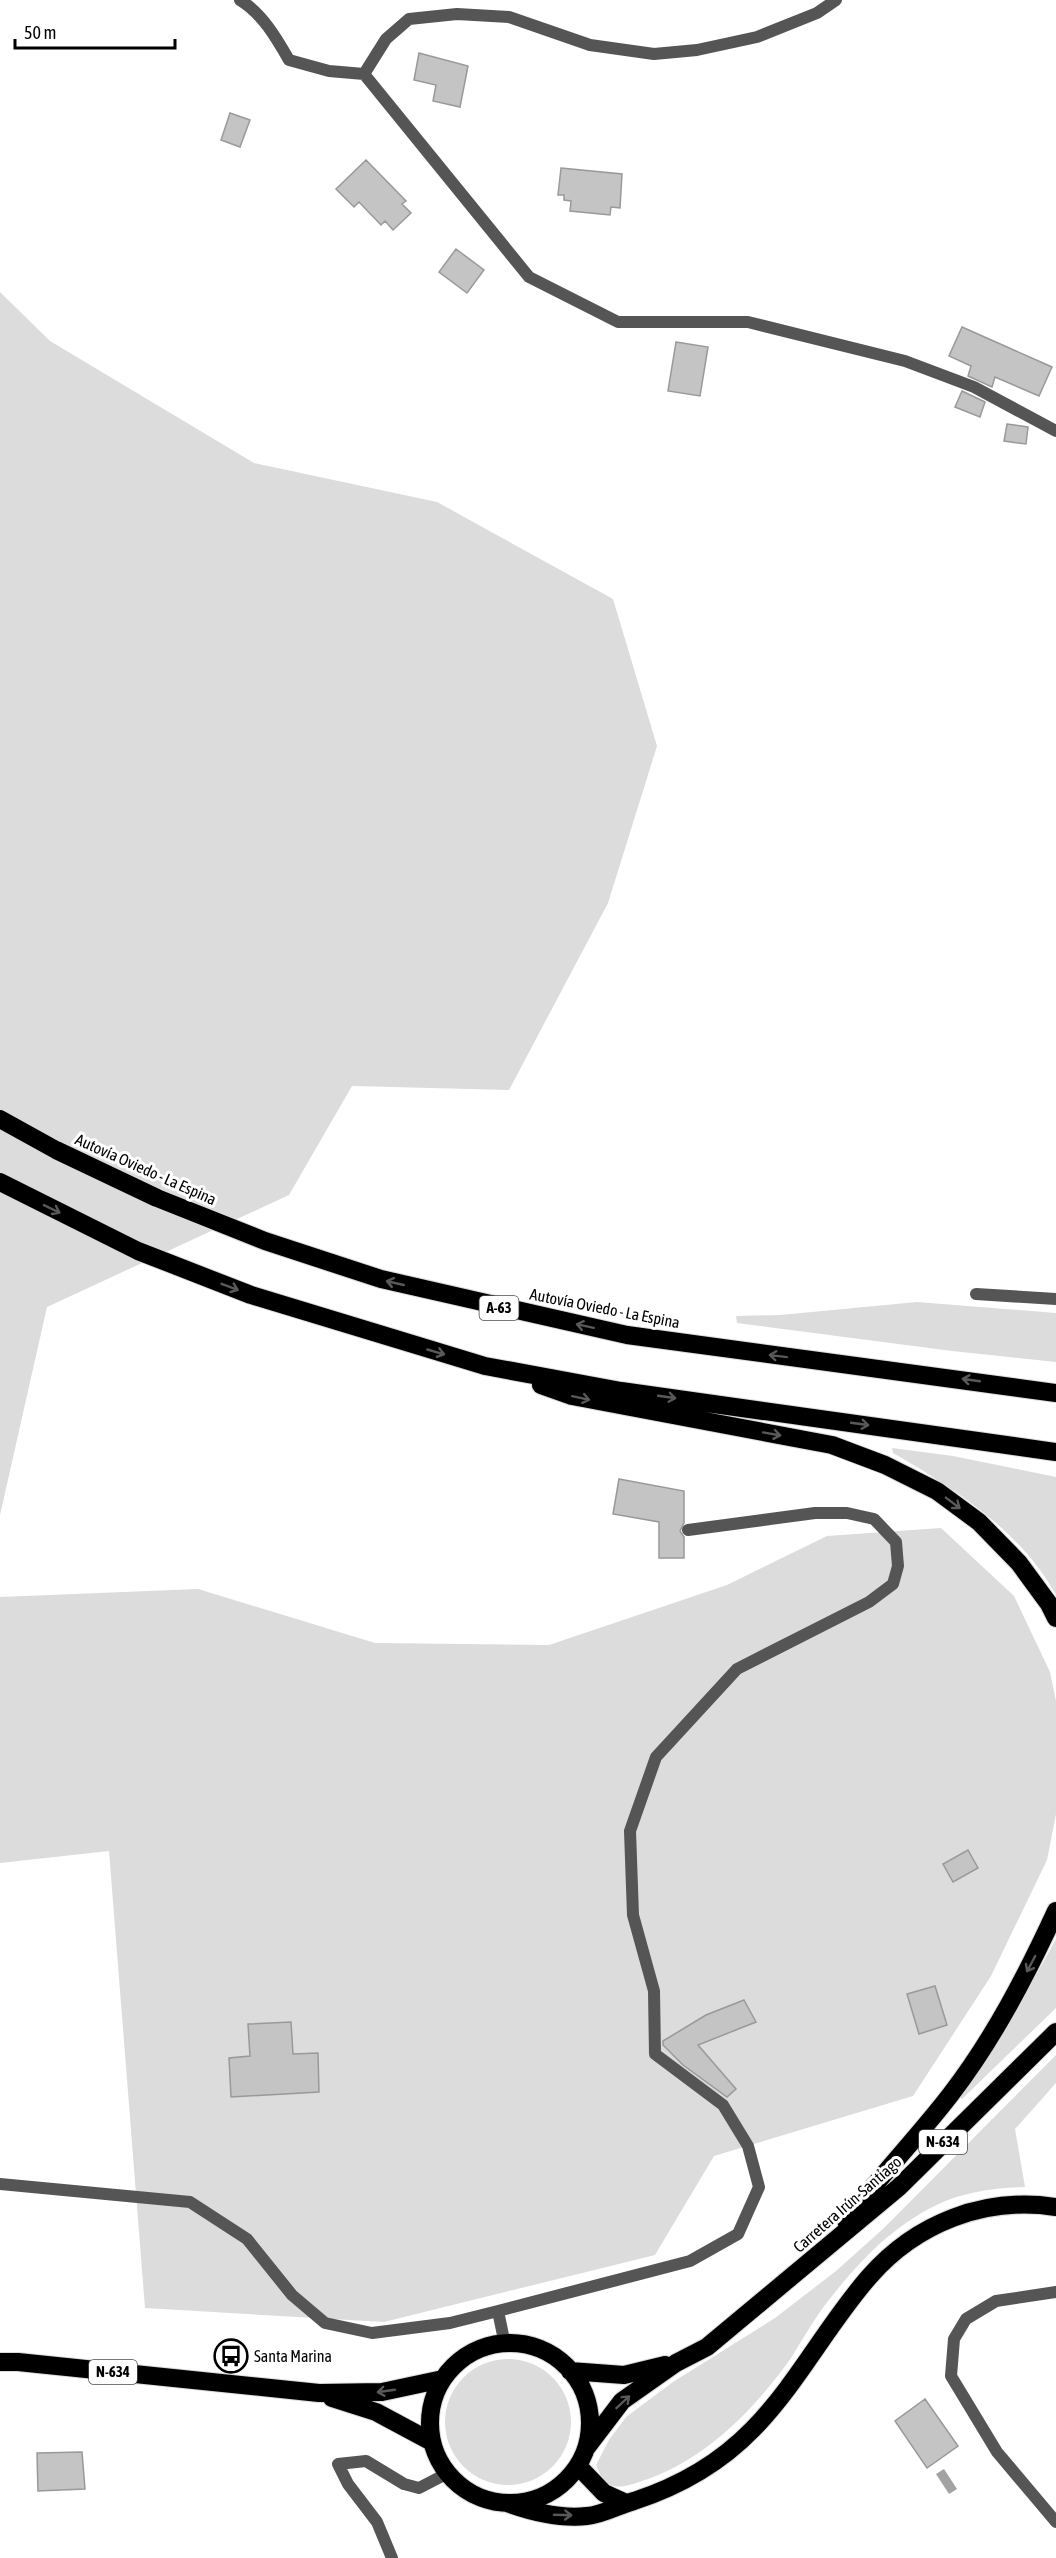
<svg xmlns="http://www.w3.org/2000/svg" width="1056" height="2558" viewBox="0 0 1056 2558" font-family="'Asap Condensed',sans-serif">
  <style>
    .green { fill: #dcdcdc }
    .water { fill: #a3a3a3 }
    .building { fill: #c4c4c4; stroke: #999; stroke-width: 1.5 }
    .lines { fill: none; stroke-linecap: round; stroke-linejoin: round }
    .highway-casing { stroke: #dbdbdb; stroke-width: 20 }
    .street { stroke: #555; stroke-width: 12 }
    .highway { stroke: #000; stroke-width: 18 }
    .oneway { stroke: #595959 }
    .labels { text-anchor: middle; stroke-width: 6; stroke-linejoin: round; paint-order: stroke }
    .shield { fill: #fff; stroke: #4c4c4c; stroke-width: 1.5 }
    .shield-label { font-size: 15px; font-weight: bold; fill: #000 }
    .street-label { font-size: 16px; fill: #000; stroke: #fff }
    .poi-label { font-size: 16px; fill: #000; stroke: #fff; text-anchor: start }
  </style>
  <rect width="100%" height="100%" fill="#fff"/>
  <path class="green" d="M0,292L50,341L254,463L437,502L613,599L657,746L608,903L509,1090L352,1086L289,1195L47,1307L0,1515Z
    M917,1302L1056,1313V1362L952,1351L737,1323L736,1316L780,1315Z
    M892,1448L953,1456L1056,1477V1595C1020,1530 955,1489 893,1453Z
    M941,1528L1014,1596L1050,1672L1056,1701V1814L1047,1860L991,1976L913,2096L714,2156L655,2255L384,2322L145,2308L109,1851L0,1863V1597L198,1589L375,1643L549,1645L727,1585L827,1536Z
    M1056,1939V2008L962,2099L959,2096L1008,2026Z
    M1056,2055V2083L1015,2129L1025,2187C970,2189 938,2198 894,2232C869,2251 848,2276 828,2301C814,2319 803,2339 791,2358C754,2410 704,2461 642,2481C618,2489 606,2492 596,2465L609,2440L626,2417L673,2382L775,2318L836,2271L884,2228Z
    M445 2422a63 63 0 1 1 126 0a63 63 0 1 1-126 0Z"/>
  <path class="water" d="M944,2469L957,2489L949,2494L936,2474Z"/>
  <path class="building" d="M419,53L468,66L460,107L433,101L436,85L414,80Z
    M230,113L250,120L240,147L221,140Z
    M366,160L406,201L402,204L411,213L393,230L385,221L381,225L359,202L354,207L336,189Z
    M561,168L622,174L620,208L611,207L610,215L570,211L571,201L564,200V195H558Z
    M456,249L484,270L467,293L439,272Z
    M962,327L1052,367L1039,396L995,377L992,387L968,376L971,366L949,356Z
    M676,342L708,347L700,396L668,391Z
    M962,391L985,402L980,417L955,407Z
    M1007,424L1028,427L1026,444L1004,441Z
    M619,1479L684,1491V1523L680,1531L684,1537V1558H659V1522L613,1514Z
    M968,1850L978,1868L953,1882L943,1864Z
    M935,1986L947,2025L919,2034L907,1994Z
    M744,2000L756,2022L698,2045L736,2089L727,2097L683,2065L663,2045V2041L706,2015Z
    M291,2022L293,2054L318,2053L319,2092L231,2097L229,2058L250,2056L248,2024Z
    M925,2399L958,2446L927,2468L895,2421Z
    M82,2452L85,2489L38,2491L37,2453Z"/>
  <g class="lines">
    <g class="highway-casing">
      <path id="highway" d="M0,1119L56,1150L157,1198L265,1241L381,1279L627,1335L1056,1393
        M0,1182L138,1251L251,1295L485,1366L621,1391L1056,1452
        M541,1385L572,1396L832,1445L885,1465L937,1491L979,1522L1019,1563L1049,1604L1056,1618
        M846,2221C879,2177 918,2137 951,2094C994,2038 1027,1974 1056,1911
        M430 2423a80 80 0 1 1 160 0a80 80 0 1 1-160 0Z
        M0,2362H18L319,2393L382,2392L443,2379
        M570,2371L624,2375L665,2365
        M332,2398L376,2412L432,2442
        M587,2447L622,2401L676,2363L707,2347L899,2187L1056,2032
        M578,2466L604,2493L626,2503
        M507,2503C532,2512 559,2519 587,2516C602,2515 619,2505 634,2501C680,2486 720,2463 753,2429C798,2383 827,2325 869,2277C916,2223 985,2196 1056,2207"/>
    </g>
    <path class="street" d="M240,0C262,13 277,39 289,60L329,71L364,74L529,277L618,322H748L905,361L974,387L1056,431
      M364,74L386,39L409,19L457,14L509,17L590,45L654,54L697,50L757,37L817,13L836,0
      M976,1294L1056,1299
      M0,2184L190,2202L247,2239L292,2295L325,2323L372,2333L450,2323L498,2311L504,2340
      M1056,2292L996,2301L966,2319L954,2339L951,2376L997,2452L1056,2522
      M498,2311L690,2261L738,2234L759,2187L748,2146L723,2105L655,2054L654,1991L633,1915L630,1831L656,1757L737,1669L869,1602L893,1584L898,1566L896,1542L874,1519L847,1513H815L688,1530
      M392,2558L377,2522L348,2484L338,2464L366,2461L404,2484L419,2488L446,2474"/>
    <use href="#highway" class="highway"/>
  </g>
  <defs><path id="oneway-shaft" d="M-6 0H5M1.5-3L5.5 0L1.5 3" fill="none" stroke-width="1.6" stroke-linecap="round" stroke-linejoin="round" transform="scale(1.5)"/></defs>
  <g class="oneway">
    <use href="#oneway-shaft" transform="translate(52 1209) rotate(26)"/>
    <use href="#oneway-shaft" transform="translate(395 1283) rotate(-167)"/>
    <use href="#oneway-shaft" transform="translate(230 1287) rotate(21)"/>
    <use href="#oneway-shaft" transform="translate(585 1326) rotate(-168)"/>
    <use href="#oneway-shaft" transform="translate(436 1352) rotate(16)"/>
    <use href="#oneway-shaft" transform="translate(778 1356) rotate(-173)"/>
    <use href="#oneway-shaft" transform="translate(971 1380) rotate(-172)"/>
    <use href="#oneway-shaft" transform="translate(667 1397) rotate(8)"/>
    <use href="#oneway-shaft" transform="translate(581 1398) rotate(12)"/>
    <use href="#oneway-shaft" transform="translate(860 1424) rotate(8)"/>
    <use href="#oneway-shaft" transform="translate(772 1434) rotate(10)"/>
    <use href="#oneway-shaft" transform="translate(953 1503) rotate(37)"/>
    <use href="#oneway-shaft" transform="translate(1031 1964) rotate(118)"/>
    <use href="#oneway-shaft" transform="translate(386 2391) rotate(172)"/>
    <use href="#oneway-shaft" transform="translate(623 2402) rotate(-43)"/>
    <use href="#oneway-shaft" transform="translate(563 2515) rotate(2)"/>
  </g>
  <defs>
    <g id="bus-ring" transform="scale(1.725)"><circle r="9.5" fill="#fff" stroke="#000" stroke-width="1.5"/><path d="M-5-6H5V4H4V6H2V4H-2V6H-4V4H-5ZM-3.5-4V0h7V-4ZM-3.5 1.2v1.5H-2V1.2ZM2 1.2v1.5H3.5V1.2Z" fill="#000"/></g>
  </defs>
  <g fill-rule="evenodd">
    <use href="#bus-ring" x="231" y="2356"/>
  </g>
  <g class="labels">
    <g class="shield">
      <rect x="479.5" y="1296" width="39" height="24" rx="4.5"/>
      <rect x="919" y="2130" width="48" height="24" rx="4.5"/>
      <rect x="89" y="2360" width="48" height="24" rx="4.5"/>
    </g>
    <g class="shield-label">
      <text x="499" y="1313">A-63</text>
      <text x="943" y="2147">N-634</text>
      <text x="113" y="2377">N-634</text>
    </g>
    <g class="street-label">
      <text transform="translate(146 1169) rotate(24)" y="6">Autovía Oviedo - La Espina</text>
      <text transform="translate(605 1308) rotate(11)" y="6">Autovía Oviedo - La Espina</text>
      <text transform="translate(847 2204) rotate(-41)" y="6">Carretera Irún-Santiago</text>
    </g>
    <g class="poi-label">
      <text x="254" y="2362">Santa Marina</text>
    </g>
  </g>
  <path d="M15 39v9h160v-9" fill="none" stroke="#000000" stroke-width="3"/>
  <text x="24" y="39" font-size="18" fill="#000000" stroke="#ffffff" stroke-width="4.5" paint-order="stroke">50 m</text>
</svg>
